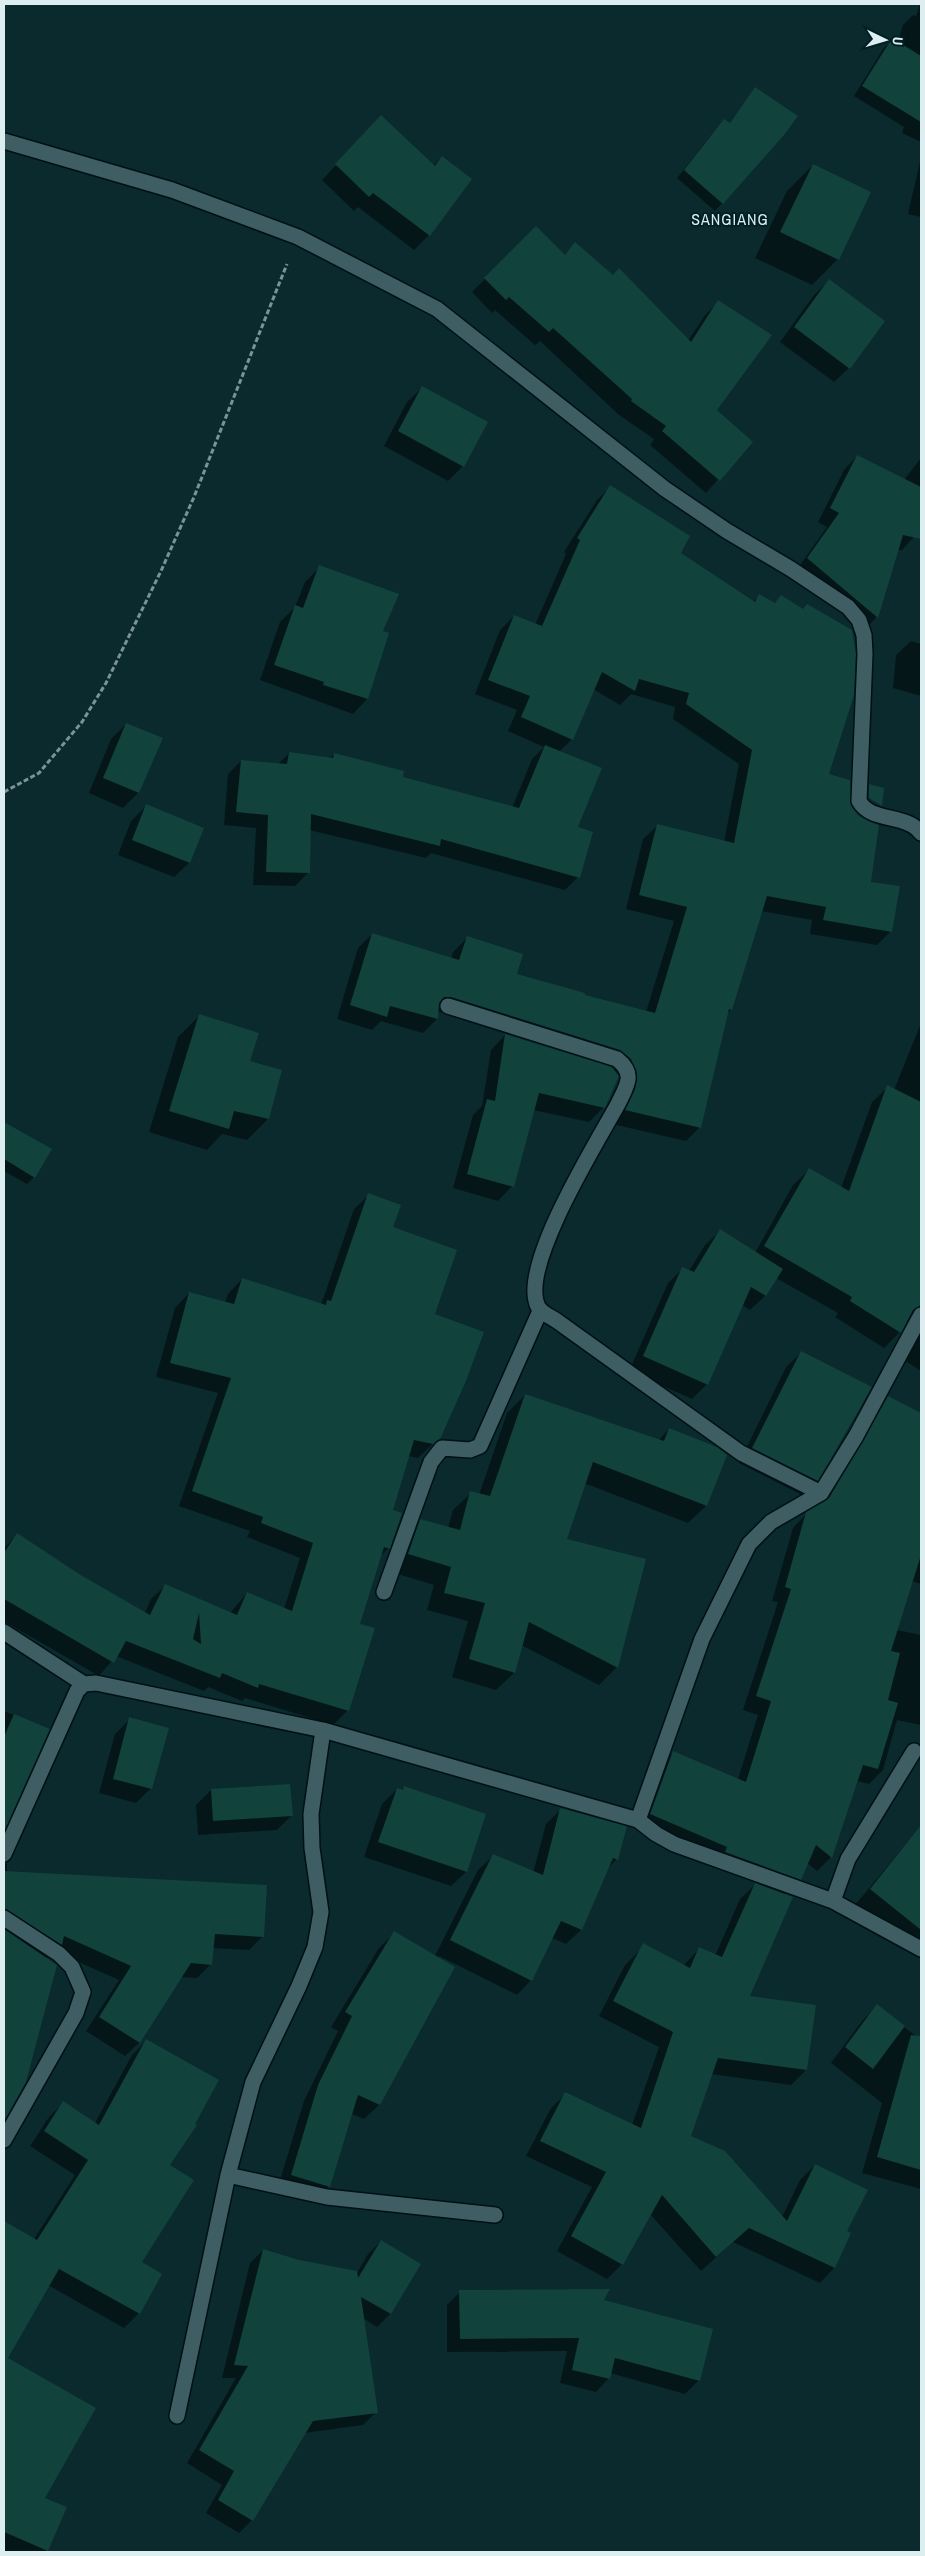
<svg xmlns="http://www.w3.org/2000/svg" width="925" height="2556" viewBox="0 0 925 2556" font-family="'Archivo Narrow',sans-serif">
  <style>
    .shadow { fill: #0007 }
    .building { fill: #12423c; fill-rule: evenodd }
    .lines { fill: none; stroke-linecap: round; stroke-linejoin: round }
    .street-casing { stroke: #001115; stroke-width: 18 }
    .path { stroke: #7b9396; stroke-width: 3; stroke-dasharray: 5 2.5; stroke-linecap: butt }
    .street { stroke: #3f5e63; stroke-width: 15 }
    .labels { text-anchor: middle; stroke-width: 4; stroke-linejoin: round; paint-order: stroke }
    .quarter-label { font-size: 16px; letter-spacing: 1px; fill: #ddeef1; stroke: #012025 }
  </style>
  <rect width="100%" height="100%" fill="#0a2a2e"/>
  <path class="shadow" d="M920,4H921V142L902,133L904,127L854,96L883,49L892,39L898,42L903,25L913,15L916,16Z
    M755,88L783,134L715,211L677,178L717,128L729,124Z
    M367,132L433,166L442,158L429,235L414,250L358,207L354,211L322,180Z
    M921,157V217L908,214Z
    M813,165L838,259L812,285L755,258L787,191Z
    M536,228L564,256L575,244L688,341L705,315L719,302L715,410L751,442L706,493L650,445L654,439L619,415L540,341L535,345L495,310L492,313L472,292Z
    M829,281L849,368L834,382L780,342L814,295Z
    M422,388L463,466L448,481L384,446L407,402Z
    M857,456L904,480L921,458V529L902,550H898L876,618L863,631L795,572L827,527L818,522L844,470Z
    M611,486L679,554L753,602L760,595L774,604L782,596L828,775L850,807L869,883L891,931L877,945L810,934L812,920L761,911L731,1010L726,1014L700,1127L686,1141L612,1124L624,1089L617,1073L616,1082L604,1107L589,1122L533,1110L512,1186L498,1201L453,1188L473,1115L482,1106L491,1050L505,1035L611,1068L606,1064L437,1011V1019L423,1033L381,1021L372,1030L337,1019L358,948L372,934L451,959L453,952L467,938L516,975L583,996L646,1012L674,921L626,909L643,839L657,826L724,842L739,764L673,719L675,707L631,694L620,705L593,689L572,739L559,752L577,828L578,877L565,890L431,853L426,858L309,830L308,873L295,886L253,885L256,828L224,825L228,774L241,761L278,764L289,753L329,759L334,754L401,778L512,808L532,759L544,747L508,731L517,710L475,694L500,630L514,616L535,625L566,554L564,552L597,500Z
    M320,567L381,632L367,699L353,714L260,680L280,622L295,607L305,582Z
    M911,641L921,644V696L893,688L896,655Z
    M126,724L161,739L138,793L123,808L89,793L111,739Z
    M146,806L203,828L189,863L174,877L118,855L131,821Z
    M199,1016L248,1062L268,1119L247,1140L222,1134L207,1150L149,1132L178,1037Z
    M921,1023V1371L902,1359L910,1322H905L900,1332L884,1348L835,1317L838,1313L776,1278L765,1296L750,1310L742,1305L707,1384L692,1399L629,1371L668,1283L683,1268L689,1271L705,1245L720,1231L755,1253L793,1185L809,1170L841,1188L872,1102L888,1087L894,1090Z
    M8,1125L34,1177L27,1184L4,1171V1129Z
    M369,1195L392,1228L433,1315L439,1438L418,1458L408,1456L391,1511L389,1548L380,1556L359,1624L348,1710L333,1725L245,1698L242,1701L208,1687L204,1691L116,1656L99,1676L5,1622L4,1624V1548L17,1535L79,1575L145,1613L151,1599L166,1585L230,1613L247,1593L284,1609L300,1558L247,1537L250,1531L179,1506L218,1393L156,1377L175,1308L189,1293L225,1303L228,1294L242,1279L321,1305L354,1209Z
    M801,1353L817,1480L802,1495L739,1463L786,1367Z
    M525,1395L658,1441L669,1429L726,1455L706,1506L688,1523L584,1483L565,1540L617,1667L599,1685L521,1645L514,1673L496,1690L452,1677L468,1621L427,1610L434,1585L391,1572L403,1538L421,1520L448,1528L453,1510L471,1493L479,1495L507,1413Z
    M888,1397L921,1414V1584L912,1581L897,1630L921,1635V1725L897,1720L883,1770L869,1784L857,1781L831,1857L817,1871L807,1863L800,1879L784,1895L748,1997L806,2070L791,2085L711,2074L690,2137L782,2217L800,2180L815,2165L846,2232L849,2234L834,2268L820,2283L733,2242L701,2271L650,2214L622,2264L607,2279L557,2251L592,2187L526,2156L551,2108L566,2094L632,2125L659,2047L599,2016L625,1965L640,1950L683,1966L699,1949L715,1956L740,1899L757,1883L712,1866L714,1861L637,1828L659,1766L673,1753L738,1779L758,1715L743,1710L778,1602L772,1601L793,1528L807,1513L820,1505L874,1411Z
    M4,1711L48,1730L4,1829Z
    M130,1719L151,1788L136,1803L99,1793L115,1734Z
    M404,1788L466,1872L451,1886L364,1857L382,1804L397,1789L401,1791Z
    M211,1790L292,1815L277,1830L198,1835L196,1805Z
    M561,1809L617,1859L607,1869L581,1930L566,1944L552,1938L531,1980L517,1995L439,1956L438,1958L453,1967L379,2105L364,2119L352,2114L329,2186L314,2201L277,2190L304,2101L338,2031L331,2027L379,1948L394,1933L435,1956L478,1870L493,1856L533,1873L546,1824Z
    M921,1826V1955L855,1905Z
    M7,1863V1872L263,1936L249,1950L212,1948L211,1964L197,1978L181,1977L139,2043L125,2056L86,2031L119,1980L54,1951L46,1959L12,2090L4,2088V1955L19,1939L11,1934L17,1919L4,1913V1864Z
    M877,2006L921,2040V2189L862,2173L882,2103L831,2063L862,2021Z
    M146,2041L169,2165L140,2263L160,2274L139,2313L124,2328L48,2285L6,2359L44,2498L47,2550L45,2552H5L4,2222L34,2239L75,2175L30,2146L49,2117L63,2103L95,2123L132,2055Z
    M381,2241L419,2265L390,2314L377,2327L363,2318L376,2412L363,2425L304,2433L252,2520L239,2533L206,2513L222,2485L187,2463L236,2378H222L250,2263L263,2250L299,2261L357,2273L368,2254Z
    M460,2292L699,2380L685,2394L610,2373L609,2378L596,2392L560,2383L567,2351L447,2352V2305Z"/>
  <path class="building" d="M892,38L921,56V122L862,86Z
    M755,87L798,116L784,135L723,204L684,170L724,119L730,123Z
    M381,115L435,166L442,156L472,179L430,236L373,193L369,197L335,164Z
    M813,164L871,192L839,260L780,232Z
    M536,226L565,255L575,242L613,275L619,268L691,342L718,300L772,335L717,410L753,442L720,481L662,431L666,426L631,401L632,399L553,328L549,332L509,297L506,300L484,278Z
    M829,279L885,321L850,369L794,327Z
    M422,386L488,422L464,467L398,431Z
    M857,455L921,487V539L903,535L878,618L807,558L839,513L830,508Z
    M610,485L690,536L681,553L755,602L759,594L775,603L781,595L803,609L807,604L852,630L856,654L854,695L829,774L850,780L852,807L859,816L879,825L871,882L900,886L892,932L823,920L826,907L767,896L732,1010L729,1009L701,1128L625,1110L635,1089L637,1075L631,1059L620,1050L451,997H444L439,1003L438,1019L390,1006L387,1017L350,1005L372,933L459,960L467,936L523,954L517,974L585,993V995L655,1013L687,907L639,895L657,824L734,843L752,750L686,704L689,693L639,679L635,691L602,672L573,740L521,717L530,696L488,680L514,615L542,626L580,540L577,538Z
    M319,565L399,594L383,631L389,633L368,699L323,685L324,682L274,665L295,605L303,608Z
    M126,723L163,738L139,793L103,778Z
    M545,745L602,768L578,827L593,832L580,878L441,839L440,846L311,814L310,873L266,872L268,815L236,812L241,760L287,764L289,752L333,758L334,753L404,771L403,777L519,808Z
    M869,784L884,788L882,806L869,798Z
    M146,804L204,828L190,863L132,840Z
    M199,1014L259,1033L250,1061L282,1070L269,1119L234,1111L229,1129L169,1111Z
    M505,1034L612,1067L619,1076L605,1108L539,1093L514,1187L467,1174L487,1099L495,1101Z
    M887,1085L921,1102V1305L913,1310L901,1333L850,1301L852,1297L764,1246L809,1168L849,1191Z
    M4,1122L52,1149L35,1178L4,1159Z
    M368,1193L401,1205L393,1227L457,1250L435,1314L484,1332L466,1381L440,1439L433,1444L414,1440L393,1510L402,1513L390,1549L384,1547L360,1624L375,1628L349,1711L259,1684L258,1688L222,1673L220,1678L126,1641L114,1663L4,1599V1553L17,1533L79,1574L150,1615L165,1584L237,1615L247,1592L292,1611L313,1543L261,1523L263,1517L192,1491L231,1378L170,1363L189,1292L234,1304L242,1278L326,1305L327,1300L331,1301ZM199,1613L201,1644L193,1639Z
    M720,1229L783,1269L766,1296L751,1287L708,1385L643,1356L682,1267L694,1272Z
    M801,1351L872,1387L818,1481L752,1448Z
    M525,1394L664,1441L669,1428L717,1447L727,1455L707,1506L593,1462L567,1539L646,1559L618,1668L529,1622L515,1673L469,1659L485,1603L444,1593L451,1567L408,1554L420,1519L460,1530L470,1491L490,1496Z
    M888,1396L921,1413V1555L891,1651L900,1653L888,1700L898,1703L878,1769L863,1765L832,1858L816,1845L801,1880L725,1852L727,1847L650,1814L673,1751L746,1782L771,1701L756,1696L791,1589L785,1587L806,1512L829,1498Z
    M14,1714L50,1729L4,1832V1737Z
    M129,1717L169,1728L152,1789L113,1779Z
    M290,1784L293,1816L213,1821L211,1789Z
    M404,1786L486,1814L467,1872L378,1842L397,1788L403,1790Z
    M560,1808L627,1826L618,1860L613,1858L582,1930L561,1921L532,1981L450,1940L493,1854L543,1875Z
    M921,1825V1930L870,1889Z
    M4,1871L267,1885L264,1937L215,1934L212,1965L191,1963L140,2043L99,2017L131,1966L64,1936L62,1945L4,1909Z
    M755,1883L793,1897L750,1996L816,2005L807,2070L718,2058L691,2136L725,2151L787,2221L815,2164L868,2190L847,2231L851,2233L835,2268L749,2228L716,2257L662,2195L623,2265L571,2236L606,2172L540,2141L565,2092L641,2128L673,2032L613,2001L643,1943L690,1968L699,1947L722,1957Z
    M4,1929L57,1965L26,2082L4,2121Z
    M394,1931L455,1967L380,2105L358,2095L330,2187L291,2175L318,2085L352,2016L345,2012Z
    M877,2004L905,2026L873,2069L845,2047Z
    M911,2035L921,2036V2170L877,2157Z
    M146,2039L219,2080L195,2124L197,2125L170,2165L194,2180L142,2262L162,2274L140,2314L59,2269L8,2358L96,2408L45,2498L67,2507L48,2551L4,2532V2221L37,2240L88,2160L44,2131L63,2101L99,2125Z
    M381,2240L421,2264L391,2314L361,2297L378,2413L313,2421L253,2521L218,2500L234,2471L199,2450L248,2366L234,2365L263,2249L299,2260L357,2271L358,2278Z
    M610,2289L604,2300L713,2329L700,2381L615,2358L610,2379L572,2370L579,2338L460,2339L459,2290Z"/>
  <g class="lines">
    <g class="street-casing">
      <path id="street" d="M4,141L172,190L298,237L437,309L665,489L727,531L791,569L848,607L859,620L864,635L865,654L859,801C871,823 906,813 921,833
        M448,1006L617,1059C636,1074 627,1085 618,1104C596,1144 525,1258 536,1301C538,1312 548,1315 557,1321L741,1453L821,1493
        M384,1592L431,1462L442,1448L470,1450L480,1446L540,1311
        M4,1632L84,1684
        M638,1820L656,1834L674,1844L833,1901L921,1949
        M4,1854L77,1691L84,1684L96,1683L323,1730L638,1820L702,1639L749,1544L771,1522L821,1493L856,1436L921,1315
        M833,1901L848,1859L914,1751
        M4,1918L59,1954L72,1967L83,1992L76,2013L4,2140
        M228,2175L327,2197L495,2215
        M177,2416L228,2175L253,2082L299,1986L315,1947L321,1912L312,1848L311,1814L323,1730"/>
    </g>
    <path class="path" d="M4,792L39,773L82,722L106,683L161,571L194,497L287,264"/>
    <use href="#street" class="street"/>
  </g>
  <g class="labels">
    <g class="quarter-label">
      <text x="730" y="225">SANGIANG</text>
    </g>
  </g>
  <rect width="925" height="2556" fill="none" stroke="#ddeef1" stroke-width="10"/>
  <g transform="translate(885 40) rotate(95)" stroke="#012025" stroke-width="4" paint-order="stroke">
  <path d="M0-4L9 19L0 12L-9 19Z" fill="#ddeef1"/>
  <text y="-8" font-size="14" font-weight="bold" text-anchor="middle" fill="#ddeef1">U</text>
  </g>
</svg>
